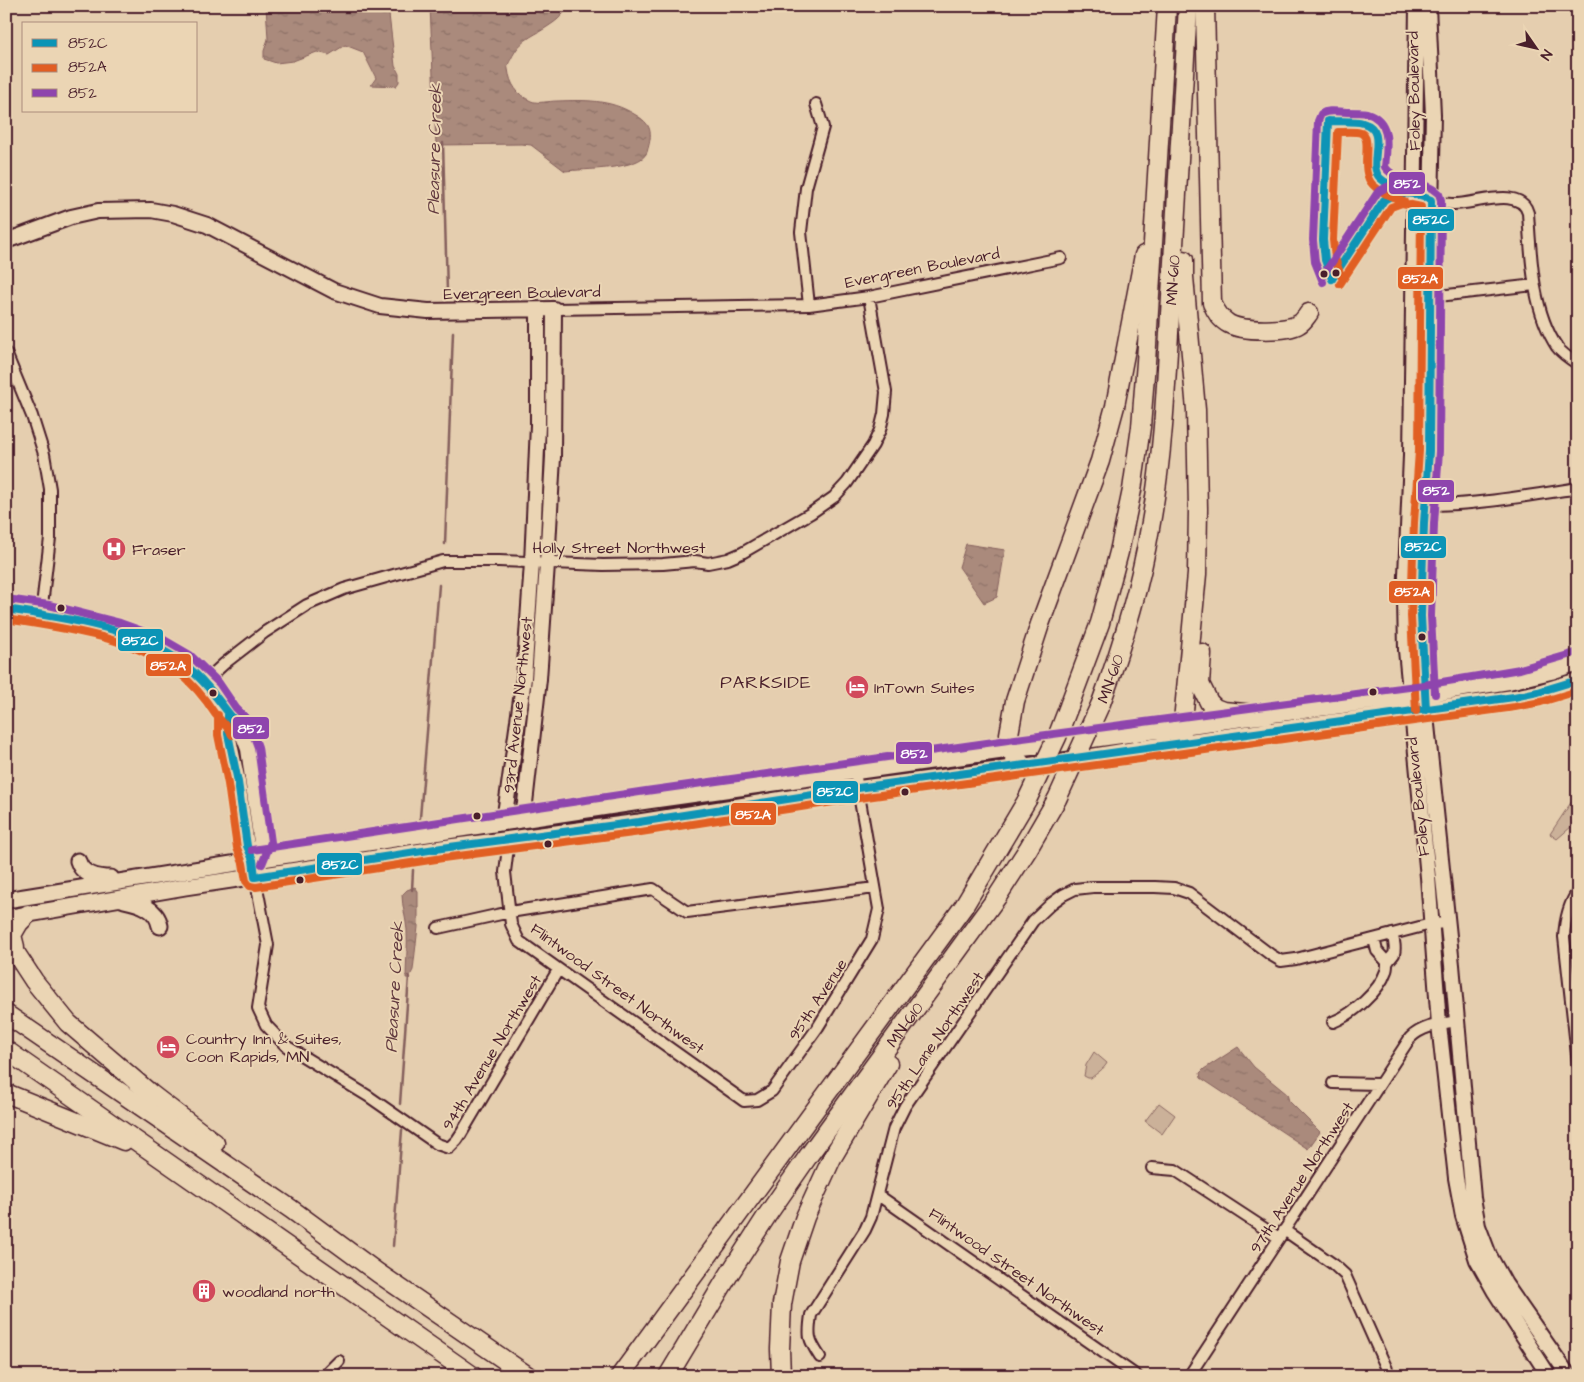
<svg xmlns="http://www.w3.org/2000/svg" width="1584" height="1382" viewBox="0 0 1584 1382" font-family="'Architects Daughter',sans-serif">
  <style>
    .green { fill: #cbb199; stroke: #8a6862 }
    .water { fill: url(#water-ripples); stroke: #845f5c }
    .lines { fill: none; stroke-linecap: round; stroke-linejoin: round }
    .stream { stroke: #845f5c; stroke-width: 2.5 }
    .street-casing { stroke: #4a1f2b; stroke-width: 14 }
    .secondary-casing { stroke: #4a1f2b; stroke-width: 18 }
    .primary-casing { stroke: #4a1f2b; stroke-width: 19 }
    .highway-casing { stroke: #4a1f2b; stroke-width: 21 }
    .street { stroke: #ebd5b4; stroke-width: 10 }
    .secondary { stroke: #ebd5b4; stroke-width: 14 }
    .primary { stroke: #ebd5b4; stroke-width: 15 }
    .highway { stroke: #ebd5b4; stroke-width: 18 }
    .highway-bridge-casing { stroke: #4a1f2b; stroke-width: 21; stroke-linecap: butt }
    .highway-bridge { stroke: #ebd5b4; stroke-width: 18 }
    .bus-1-casing { stroke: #ebd5b4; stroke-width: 11 }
    .bus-2-casing { stroke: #ebd5b4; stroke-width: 11 }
    .bus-3-casing { stroke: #ebd5b4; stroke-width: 11 }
    .bus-1 { stroke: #0b94b6; stroke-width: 8 }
    .bus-2 { stroke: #e15e23; stroke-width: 8 }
    .bus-3 { stroke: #8e44ad; stroke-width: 8 }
    .bus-dot { fill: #4a1f2b; stroke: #ebd5b4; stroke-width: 2 }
    .labels { text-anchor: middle; stroke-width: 4; stroke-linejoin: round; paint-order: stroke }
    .street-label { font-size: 16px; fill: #4a1f2b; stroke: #ebd5b4 }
    .poi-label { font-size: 16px; fill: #4a1f2b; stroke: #ebd5b4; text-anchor: start }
    .water-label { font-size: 18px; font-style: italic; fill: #623a3f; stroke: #ebd5b4 }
    .neighbourhood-label { font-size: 18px; letter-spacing: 1px; fill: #4a1f2b; stroke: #ebd5b4 }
    .line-badge { stroke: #ebd5b4; stroke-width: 2 }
    .badge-label { font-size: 14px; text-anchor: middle; font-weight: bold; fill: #fff }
  </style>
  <defs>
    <pattern id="water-ripples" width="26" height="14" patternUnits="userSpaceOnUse" patternTransform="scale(1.25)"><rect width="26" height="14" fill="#aa8a7c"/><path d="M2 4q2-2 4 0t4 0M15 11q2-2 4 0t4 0" fill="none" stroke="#8c7066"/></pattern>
  </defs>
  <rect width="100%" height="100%" fill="#e5ceaf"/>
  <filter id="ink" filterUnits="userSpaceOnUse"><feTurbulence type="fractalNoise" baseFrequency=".02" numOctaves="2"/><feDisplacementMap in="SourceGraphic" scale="10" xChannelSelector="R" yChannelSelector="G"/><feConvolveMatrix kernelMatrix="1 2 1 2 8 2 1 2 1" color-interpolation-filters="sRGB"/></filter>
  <g filter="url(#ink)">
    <path class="green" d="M1578,792V821L1557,839L1550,834Z
      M1094,1052L1107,1063C1104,1069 1097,1073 1091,1078H1088L1084,1076L1086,1065Z
      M1159,1103L1175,1115L1162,1134L1145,1121Z"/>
    <path class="water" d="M266,6H388L395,66L399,74V82L396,86L371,85L376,78L363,52L345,45L329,55L317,52L293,61L276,63L264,59V51L268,39Z
      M430,6H568C564,14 558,20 550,25C533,37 521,38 511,59C509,63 507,65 508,69C510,84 517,95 531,101C538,104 549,101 557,101C584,100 610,99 634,114C652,124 653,132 647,152C641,170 583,169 565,171L531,145L522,144L436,145Z
      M966,544L1005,550L997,597L984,603L959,567Z
      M415,887L418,891V927L413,970L409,978H406C406,962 408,946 407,930C406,918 402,906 402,895L407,890Z
      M1238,1047L1254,1067L1287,1094L1289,1101L1320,1132L1308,1149L1201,1078L1200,1073L1204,1069Z"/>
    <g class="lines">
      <path class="stream" d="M443,143L447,292
        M445,544L453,332
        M420,818L439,585
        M412,890L413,870
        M400,1104L409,976
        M393,1246L402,1130"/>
      <g class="street-casing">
        <path id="street" d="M1415,193C1427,198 1439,204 1453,204C1473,205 1521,185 1528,213C1531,256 1532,310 1557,347C1562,354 1570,359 1578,364
          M1430,297L1534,285
          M809,305L801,232L806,188L823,127L816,104
          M554,309L809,305L869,297L1061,258
          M6,353L32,416L44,454L50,489V538L41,614
          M1425,505C1476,505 1527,496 1578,488
          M204,682L225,663L265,632L307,605L344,589L443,561H499L603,565L663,564L695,561L708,563L728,559L742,553L811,513L834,497L847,483L873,445L880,430L884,414L886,392L869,297
          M509,839L505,872L511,924L519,941L744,1101L757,1100L772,1091L818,1027L872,939L879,909L855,772
          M255,877L268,945L258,1008L266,1025L286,1046L368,1096L437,1144L449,1148L457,1140L461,1134L558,970
          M1578,891C1568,905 1565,920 1564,937L1578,1064
          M438,928L510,912L653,889L687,912L875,888
          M1374,939L1377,951L1387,962
          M1333,1022C1353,1014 1379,992 1386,971C1387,969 1387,966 1387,964C1388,960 1392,957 1394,954C1396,947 1394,940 1392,934
          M1333,1083L1379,1084
          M1152,1168L1175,1170L1279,1238
          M878,1195L1137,1376
          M1284,1230L1333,1264L1345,1275L1390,1376
          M820,1357C808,1339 808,1336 811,1315L865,1230L871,1217L894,1128L905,1106L1033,921L1052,903L1063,895L1075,889L1093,887H1155L1174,888L1189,893L1271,955L1281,961L1296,959L1431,924L1448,923
          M324,1376L339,1361
          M1189,1376L1410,1038C1422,1026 1440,1024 1457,1021"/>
      </g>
      <g class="secondary-casing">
        <path id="secondary" d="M1417,6L1411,456L1405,599L1406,650L1428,877L1439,1024L1456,1178L1463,1216L1477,1260L1495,1292L1549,1376
          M1428,6L1433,115L1430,256L1429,451L1424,523L1421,616L1422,650L1427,725L1452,965L1473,1198L1478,1226L1489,1255L1505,1284L1569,1376
          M6,241L71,217L98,211L151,210L173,214L207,225L334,291L380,306L428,311L554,309L553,457L547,564L539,679L524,812L511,822
          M6,609L47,615L118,633L156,646L184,663L212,690L228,715L239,725L248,749L261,842L253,860
          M228,715V734L238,782L247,846L254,866
          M1182,727L1425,695L1509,682L1551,672L1578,663
          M1181,742L1514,697L1538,692L1578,680
          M511,822L505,814L524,678L532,563L538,425V310"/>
      </g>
      <g class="primary-casing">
        <path id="primary" d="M78,861C82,875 98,878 111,878
          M6,900L275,857L647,801L1009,750L1053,745L1182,727
          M124,900C139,903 157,908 160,926
          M6,918L185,887L442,848L639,822L796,797L1070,760L1181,742"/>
      </g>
      <g class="highway-casing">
        <g id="highway">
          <path d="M1205,6L1212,303C1216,312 1220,319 1229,324C1242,331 1286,332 1299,324C1303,322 1306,317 1309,313"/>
          <path d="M1202,653L1200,684L1209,702L1215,708L1223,711L1266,715"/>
          <path id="s1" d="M1101,703C1122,646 1140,588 1150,528C1165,446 1167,362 1172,279C1178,188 1183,97 1188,6"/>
          <path d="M1069,706L1100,623L1119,552L1132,490L1141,427L1146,362L1167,6"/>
          <path d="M1181,742L1197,574L1198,509L1196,410L1184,277V260"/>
          <path d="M1022,765L1009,750V734L1015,701L1040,624L1100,461L1115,406L1144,255"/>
          <path d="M6,935L17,955L34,981L68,1023L151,1094L215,1143"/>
          <path d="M15,947L12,935L19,923L28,914"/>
          <path d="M6,1014L291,1209L378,1273L528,1376"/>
          <path d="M6,1050L473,1376"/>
          <path d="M6,1093L124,1141"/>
          <path d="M620,1376L964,906L1027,800"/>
          <path id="s2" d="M668,1376L728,1276L768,1214L809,1155L997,897L1028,849L1057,799"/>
          <path d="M781,1376L780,1349L782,1304L790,1261L805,1217L832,1158L888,1064"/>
        </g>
      </g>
      <use href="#street" class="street"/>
      <use href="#secondary" class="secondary"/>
      <use href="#primary" class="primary"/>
      <use href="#highway" class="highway"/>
      <g class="highway-bridge-casing">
        <path id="highway-bridge" d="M1057,799L1101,703
          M1027,800L1057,737L1069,706"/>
      </g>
      <use href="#highway-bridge" class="highway-bridge"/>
      <g class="bus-1-casing">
        <path id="bus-1" d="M1332,279L1384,200C1400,189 1414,193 1431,200L1429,451L1424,523L1421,616L1426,710
          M1332,279L1325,260L1323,240L1328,121C1338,122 1354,120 1363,123C1390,131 1366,164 1380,178C1387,185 1399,188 1408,192
          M6,609C64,618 137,627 185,665C206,681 221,704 238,725L241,731
          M228,715V734L238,782L247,846L253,860L255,877L442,848L639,822L858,788L1514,697L1538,692L1578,680"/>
      </g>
      <g class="bus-2-casing">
        <path id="bus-2" d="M1341,276L1335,258L1333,240L1338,132C1345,132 1355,131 1361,133C1374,139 1358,170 1373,185C1381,193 1393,197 1404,201
          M1340,284L1391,207L1402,203L1421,207L1419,451L1414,523L1411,616L1416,711
          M6,619C63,628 129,636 177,671C192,683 205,698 215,714C221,721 228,727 232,735
          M218,715V735L228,784L237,848L243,863L246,881L250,886L256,887L443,858L641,832L859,798L1515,707L1541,702L1578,691"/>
      </g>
      <g class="bus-3-casing">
        <path id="bus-3" d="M1324,274L1378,192C1395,180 1424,179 1439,194L1441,200L1439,451L1434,524L1431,616L1435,694
          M1323,282L1315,262L1313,240L1318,121L1321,114C1328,109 1338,112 1347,112C1353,112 1361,112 1367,113C1392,121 1387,147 1385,167C1391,176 1403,179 1412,183
          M7,599L49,605L120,623L159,637L190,655L219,683L236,708L248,720L258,747L271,842L262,864
          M252,850L646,791L1008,740L1424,685L1520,669L1575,653"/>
      </g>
      <use href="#bus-1" class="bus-1"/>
      <use href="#bus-2" class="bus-2"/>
      <use href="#bus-3" class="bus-3"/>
    </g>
  </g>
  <defs>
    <g id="hospital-disc" transform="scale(1.25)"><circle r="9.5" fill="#d1495b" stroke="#ebd5b4"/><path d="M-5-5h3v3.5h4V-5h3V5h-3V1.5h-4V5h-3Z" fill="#fff"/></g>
    <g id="hotel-disc" transform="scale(1.25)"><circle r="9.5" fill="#d1495b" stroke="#ebd5b4"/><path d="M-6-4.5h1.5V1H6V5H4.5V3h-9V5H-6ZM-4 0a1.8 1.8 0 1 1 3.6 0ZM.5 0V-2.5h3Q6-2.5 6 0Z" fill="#fff"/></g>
    <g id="building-disc" transform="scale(1.25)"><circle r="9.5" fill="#d1495b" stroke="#ebd5b4"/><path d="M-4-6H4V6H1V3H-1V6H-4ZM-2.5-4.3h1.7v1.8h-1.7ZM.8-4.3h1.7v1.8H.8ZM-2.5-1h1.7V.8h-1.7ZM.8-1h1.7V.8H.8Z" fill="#fff"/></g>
  </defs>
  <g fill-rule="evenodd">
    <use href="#hospital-disc" x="114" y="549"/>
    <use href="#hotel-disc" x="857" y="687"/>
    <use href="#hotel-disc" x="168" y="1047"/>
    <use href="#building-disc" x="204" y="1291"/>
  </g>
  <g class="bus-dot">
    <circle cx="1336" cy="273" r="4.5"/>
    <circle cx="1324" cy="274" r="4.5"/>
    <circle cx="61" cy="608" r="4.5"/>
    <circle cx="1422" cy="637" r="4.5"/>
    <circle cx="1373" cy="692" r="4.5"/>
    <circle cx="213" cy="693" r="4.5"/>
    <circle cx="905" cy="792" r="4.5"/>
    <circle cx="477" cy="816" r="4.5"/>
    <circle cx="548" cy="844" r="4.5"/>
    <circle cx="300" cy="880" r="4.5"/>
  </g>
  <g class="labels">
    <g class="street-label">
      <text transform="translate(1413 91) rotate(-91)" y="6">Foley Boulevard</text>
      <text transform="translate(922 267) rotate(-11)" y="6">Evergreen Boulevard</text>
      <text dy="6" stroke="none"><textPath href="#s1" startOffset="431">MN-610</textPath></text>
      <text transform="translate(522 292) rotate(-1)" y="6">Evergreen Boulevard</text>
      <text x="619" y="553">Holly Street Northwest</text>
      <text dy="6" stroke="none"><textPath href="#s1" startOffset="26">MN-610</textPath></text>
      <text transform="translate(517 705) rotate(-84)" y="6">93rd Avenue Northwest</text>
      <text transform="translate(1417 797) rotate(-96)" y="6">Foley Boulevard</text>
      <text transform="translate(618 988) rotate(36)" y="6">Flintwood Street Northwest</text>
      <text transform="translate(817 999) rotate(-57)" y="6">95th Avenue</text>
      <text dy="6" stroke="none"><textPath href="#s2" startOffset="424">MN-610</textPath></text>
      <text transform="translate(934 1040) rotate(-56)" y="6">95th Lane Northwest</text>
      <text transform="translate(491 1052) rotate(-59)" y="6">94th Avenue Northwest</text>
      <text transform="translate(1301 1177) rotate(-57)" y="6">97th Avenue Northwest</text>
      <text transform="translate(1017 1271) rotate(35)" y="6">Flintwood Street Northwest</text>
    </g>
    <g class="poi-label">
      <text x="132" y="555">Fraser</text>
      <text x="874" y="693">InTown Suites</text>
      <text x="186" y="1044">Country Inn &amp; Suites,<tspan x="186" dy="18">Coon Rapids, MN</tspan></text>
      <text x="222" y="1297">woodland north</text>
    </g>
    <g class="water-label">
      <text transform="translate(434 149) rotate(-89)" y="6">Pleasure Creek</text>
      <text transform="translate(394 987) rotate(-87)" y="6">Pleasure Creek</text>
    </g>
    <g class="neighbourhood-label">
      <text x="766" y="688">PARKSIDE</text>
    </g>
  </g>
  <g class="line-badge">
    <rect x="1388" y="171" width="38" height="24" rx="5" fill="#8e44ad"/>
    <rect x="1407" y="208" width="48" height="24" rx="5" fill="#0b94b6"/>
    <rect x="1397" y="266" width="47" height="24" rx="5" fill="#e15e23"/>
    <rect x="1417" y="479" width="38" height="24" rx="5" fill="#8e44ad"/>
    <rect x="1400" y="535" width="47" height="24" rx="5" fill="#0b94b6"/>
    <rect x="1388" y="580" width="47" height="24" rx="5" fill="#e15e23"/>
    <rect x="117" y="628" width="47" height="24" rx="5" fill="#0b94b6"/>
    <rect x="145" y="653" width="47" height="24" rx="5" fill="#e15e23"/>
    <rect x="232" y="716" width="38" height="24" rx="5" fill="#8e44ad"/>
    <rect x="895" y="741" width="38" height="24" rx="5" fill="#8e44ad"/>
    <rect x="812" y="780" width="47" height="24" rx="5" fill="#0b94b6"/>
    <rect x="730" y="802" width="47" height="24" rx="5" fill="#e15e23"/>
    <rect x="316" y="852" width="47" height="24" rx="5" fill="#0b94b6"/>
  </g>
  <g class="badge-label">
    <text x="1407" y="188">852</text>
    <text x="1431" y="224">852C</text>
    <text x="1420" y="283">852A</text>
    <text x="1436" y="495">852</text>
    <text x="1423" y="551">852C</text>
    <text x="1412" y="596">852A</text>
    <text x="140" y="645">852C</text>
    <text x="168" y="670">852A</text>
    <text x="251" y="733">852</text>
    <text x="914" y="758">852</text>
    <text x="835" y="796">852C</text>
    <text x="753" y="819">852A</text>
    <text x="340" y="869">852C</text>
  </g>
  <rect width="1584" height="1382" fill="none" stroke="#ebd5b4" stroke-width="25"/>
  <rect x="12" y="12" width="1559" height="1357" fill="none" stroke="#4a1f2b" stroke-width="2" filter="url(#ink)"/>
  <rect x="22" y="22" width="175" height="90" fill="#ebd5b4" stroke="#ab8c7d"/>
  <rect x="32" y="39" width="25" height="8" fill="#0b94b6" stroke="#ab8c7d"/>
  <text x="68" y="48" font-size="15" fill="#4a1f2b">852C</text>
  <rect x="32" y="64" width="25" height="8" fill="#e15e23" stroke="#ab8c7d"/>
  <text x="68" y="72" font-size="15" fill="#4a1f2b">852A</text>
  <rect x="32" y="89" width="25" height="8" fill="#8e44ad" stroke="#ab8c7d"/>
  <text x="68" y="98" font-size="15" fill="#4a1f2b">852</text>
  <g transform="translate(1536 48) rotate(124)" stroke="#ebd5b4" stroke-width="4" paint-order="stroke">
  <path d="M0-4L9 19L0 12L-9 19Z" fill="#4a1f2b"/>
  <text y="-8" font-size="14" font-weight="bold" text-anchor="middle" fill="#4a1f2b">N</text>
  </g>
</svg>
